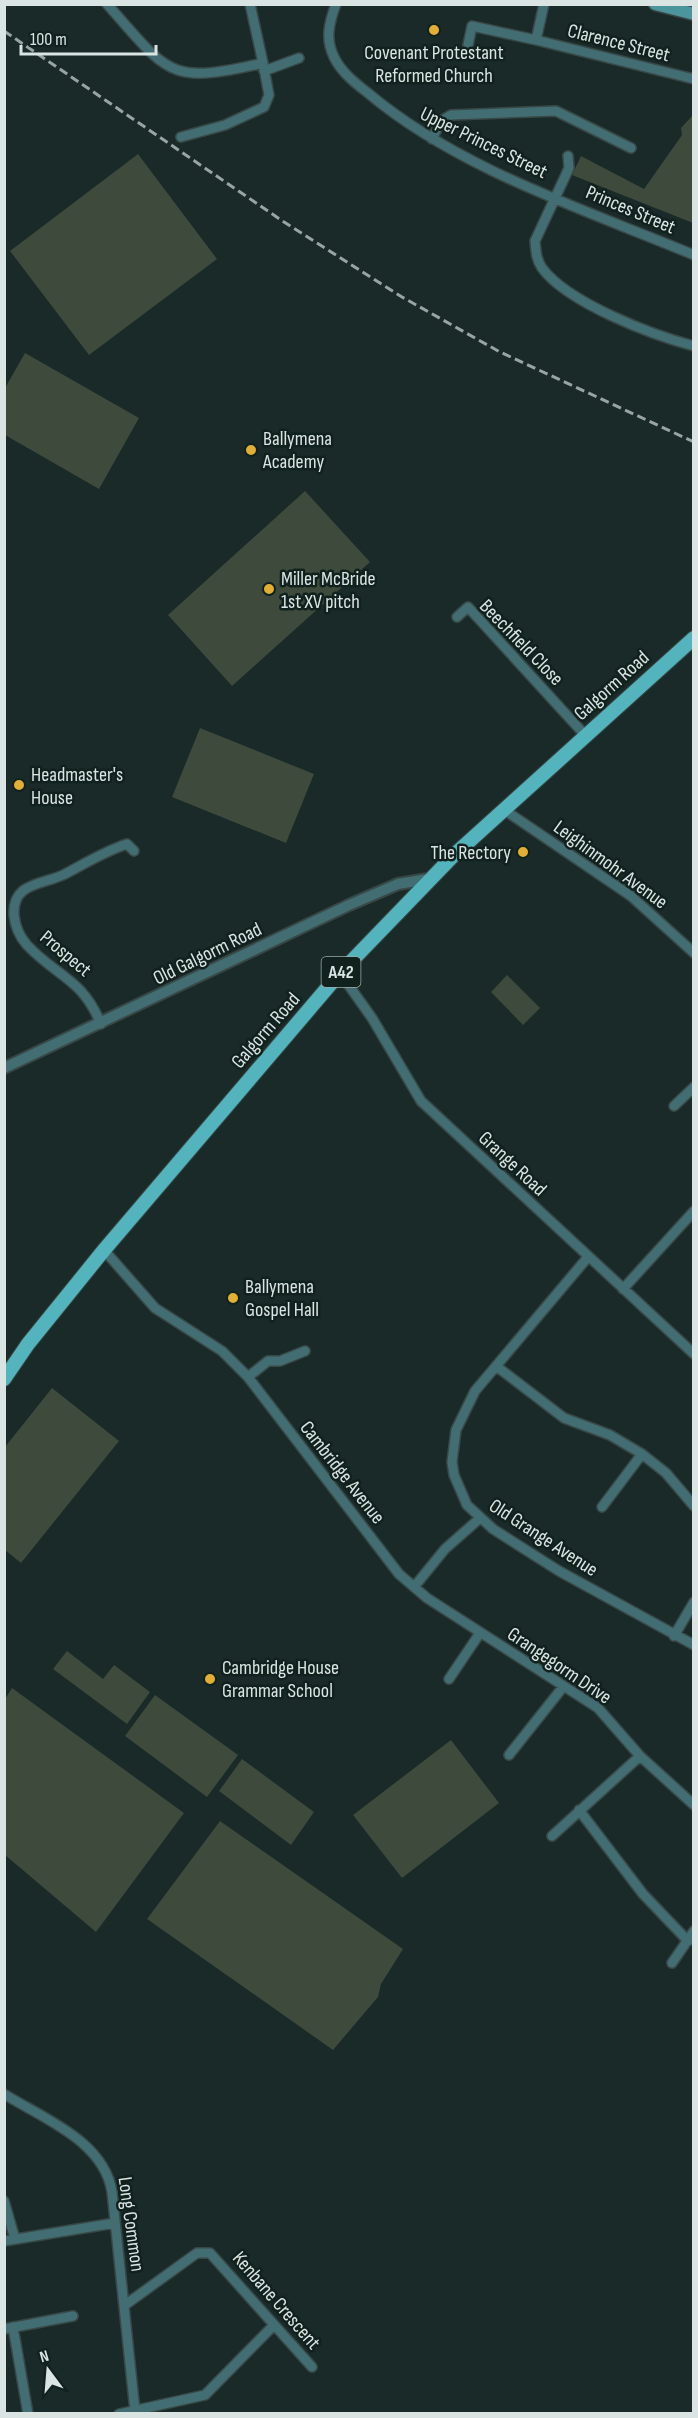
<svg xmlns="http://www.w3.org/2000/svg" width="698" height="2418" viewBox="0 0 698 2418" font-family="'Sofia Sans Condensed',sans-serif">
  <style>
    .green { fill: #3d4a3c }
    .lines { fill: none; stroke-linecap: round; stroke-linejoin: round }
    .minor-casing { stroke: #384846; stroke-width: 12 }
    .tertiary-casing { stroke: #384846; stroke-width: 14 }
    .secondary-casing { stroke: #384846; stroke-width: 15 }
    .primary-casing { stroke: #384846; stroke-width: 16 }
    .minor { stroke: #426d72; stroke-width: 9 }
    .tertiary { stroke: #426d72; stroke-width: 10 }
    .secondary { stroke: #4d959d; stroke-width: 12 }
    .primary { stroke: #53b4be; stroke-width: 14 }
    .rail { stroke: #98a5a3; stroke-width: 3; stroke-dasharray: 9 4.5; stroke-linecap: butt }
    .poi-dot { fill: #e3ae34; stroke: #10211e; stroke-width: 2 }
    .labels { text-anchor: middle; stroke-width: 5; stroke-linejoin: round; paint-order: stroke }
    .shield { fill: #10211e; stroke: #9daaa8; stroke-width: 1.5 }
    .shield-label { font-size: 18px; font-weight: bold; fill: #dae5e3 }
    .street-label { font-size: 20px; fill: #dae5e3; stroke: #10211e }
    .poi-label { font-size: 20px; fill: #dae5e3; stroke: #10211e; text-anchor: start }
  </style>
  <rect width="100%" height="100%" fill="#192a28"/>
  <path class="green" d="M693,115V223L572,175L581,156L644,189L682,135L681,128Z
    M138,154L217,259L89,355L10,251Z
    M25,353L139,418L99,489L5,435V388Z
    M305,491L370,562L232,686L168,615Z
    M200,728L314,774L286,843L172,797Z
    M507,975L540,1008L523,1025L491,992Z
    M52,1388L119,1441L21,1563L5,1550V1447Z
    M67,1651L103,1679L114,1665L150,1692L127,1724L53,1669Z
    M12,1688L184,1813L96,1932L5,1855V1699Z
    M155,1695L238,1755L207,1797L125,1736Z
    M451,1740L499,1803L402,1878L353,1815Z
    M242,1759L314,1812L291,1845L219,1791Z
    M220,1821L403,1949L381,1984L378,1997L333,2050L147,1919Z"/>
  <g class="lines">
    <g class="minor-casing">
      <path id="minor" d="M107,4C169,74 168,85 263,63L250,4
        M336,4C329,23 325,39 334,57C341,72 355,83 368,93C458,169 586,210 694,255
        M544,4L536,40L694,79
        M468,45L472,26L536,40
        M264,71L299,58
        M181,137L225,125L264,107L269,95L263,63
        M432,139L441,121L451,115L556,111L631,148
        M568,156L569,168L535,241C536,251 536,259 542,268C568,303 652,335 694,346
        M457,617L468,607L585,735
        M503,809L631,896L694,953
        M340,973L372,1018L421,1101L694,1354
        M101,1024C82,978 57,977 27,945C20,937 15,926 14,915C12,882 43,885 65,874C86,863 105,851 127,844L134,851
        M674,1106L694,1087
        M104,1250L155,1308L222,1351L248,1377L399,1574L427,1598L598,1708L640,1756L694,1805
        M588,1257L475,1391L456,1430L452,1462L454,1475L467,1505L493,1529L559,1571L694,1645
        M623,1289L694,1211
        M496,1366L564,1418L610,1435L642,1454L666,1473L694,1506
        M248,1377L268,1361H280L305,1351
        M602,1507L642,1454
        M414,1587L445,1549L479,1519
        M674,1636L694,1602
        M449,1679L480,1633
        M509,1755L563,1687
        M579,1810L643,1894L688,1941
        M552,1836L640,1756
        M672,1963L694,1931
        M4,2094C44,2119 104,2141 112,2192L135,2411
        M4,2201L15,2239
        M4,2241L115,2223
        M125,2305L197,2253H210L312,2367
        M13,2327L28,2414
        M4,2329L73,2316
        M119,2414L205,2395L274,2325"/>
    </g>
    <g class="tertiary-casing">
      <path id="tertiary" d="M4,1068L349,905L398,884L428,879"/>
    </g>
    <g class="secondary-casing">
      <path id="secondary" d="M655,4L694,14"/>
    </g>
    <g class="primary-casing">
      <path id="primary" d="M4,1379L28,1344L104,1250L340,973L454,855L694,638"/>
    </g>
    <use href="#minor" class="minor"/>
    <use href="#tertiary" class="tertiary"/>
    <use href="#secondary" class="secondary"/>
    <use href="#primary" class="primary"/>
    <path class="rail" d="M4,31L284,222L402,297L500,352L694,442"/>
  </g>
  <g class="poi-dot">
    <circle cx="434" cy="30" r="6"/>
    <circle cx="251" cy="450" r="6"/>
    <circle cx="269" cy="589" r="6"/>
    <circle cx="19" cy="785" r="6"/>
    <circle cx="523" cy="852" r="6"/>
    <circle cx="233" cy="1298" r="6"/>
    <circle cx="210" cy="1679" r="6"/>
  </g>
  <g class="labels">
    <rect class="shield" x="321.5" y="957" width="39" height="30" rx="4.5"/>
    <g class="shield-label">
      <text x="341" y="978">A42</text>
    </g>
    <g class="street-label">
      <text transform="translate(619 42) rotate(14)" y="7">Clarence Street</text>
      <text transform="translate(484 142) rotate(26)" y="7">Upper Princes Street</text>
      <text transform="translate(631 209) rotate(23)" y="7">Princes Street</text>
      <text transform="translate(522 642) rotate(46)" y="7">Beechfield Close</text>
      <text transform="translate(611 685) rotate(-42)" y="7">Galgorm Road</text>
      <text transform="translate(611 864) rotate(36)" y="7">Leighinmohr Avenue</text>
      <text transform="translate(66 953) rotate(40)" y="7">Prospect</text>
      <text transform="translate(207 953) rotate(-26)" y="7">Old Galgorm Road</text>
      <text transform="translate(265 1030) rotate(-49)" y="7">Galgorm Road</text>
      <text transform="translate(513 1163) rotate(43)" y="7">Grange Road</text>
      <text transform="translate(343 1472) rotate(52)" y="7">Cambridge Avenue</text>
      <text transform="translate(544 1537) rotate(33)" y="7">Old Grange Avenue</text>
      <text transform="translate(560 1665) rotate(34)" y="7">Grangegorm Drive</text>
      <text transform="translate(132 2224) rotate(82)" y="7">Long Common</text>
      <text transform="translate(277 2300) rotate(49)" y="7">Kenbane Crescent</text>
    </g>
    <g class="poi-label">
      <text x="434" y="59" text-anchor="middle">Covenant Protestant<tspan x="434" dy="23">Reformed Church</tspan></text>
      <text x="263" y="445">Ballymena<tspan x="263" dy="23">Academy</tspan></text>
      <text x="281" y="585">Miller McBride<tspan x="281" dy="23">1st XV pitch</tspan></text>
      <text x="31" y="781">Headmaster's<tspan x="31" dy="23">House</tspan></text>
      <text x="511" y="859" text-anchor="end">The Rectory</text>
      <text x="245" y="1293">Ballymena<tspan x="245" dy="23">Gospel Hall</tspan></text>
      <text x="222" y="1674">Cambridge House<tspan x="222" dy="23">Grammar School</tspan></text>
    </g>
  </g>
  <rect width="698" height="2418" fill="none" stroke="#dae5e3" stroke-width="12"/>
  <g transform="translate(48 2370) rotate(344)" stroke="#10211e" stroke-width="4.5" paint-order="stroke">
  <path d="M0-4.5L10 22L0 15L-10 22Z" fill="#dae5e3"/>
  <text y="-9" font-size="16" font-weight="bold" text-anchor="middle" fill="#dae5e3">N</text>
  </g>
  <path d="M21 45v9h135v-9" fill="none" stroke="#dae5e3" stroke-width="3"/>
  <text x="30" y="45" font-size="18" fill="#dae5e3" stroke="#10211e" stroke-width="4.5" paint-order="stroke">100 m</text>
</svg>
